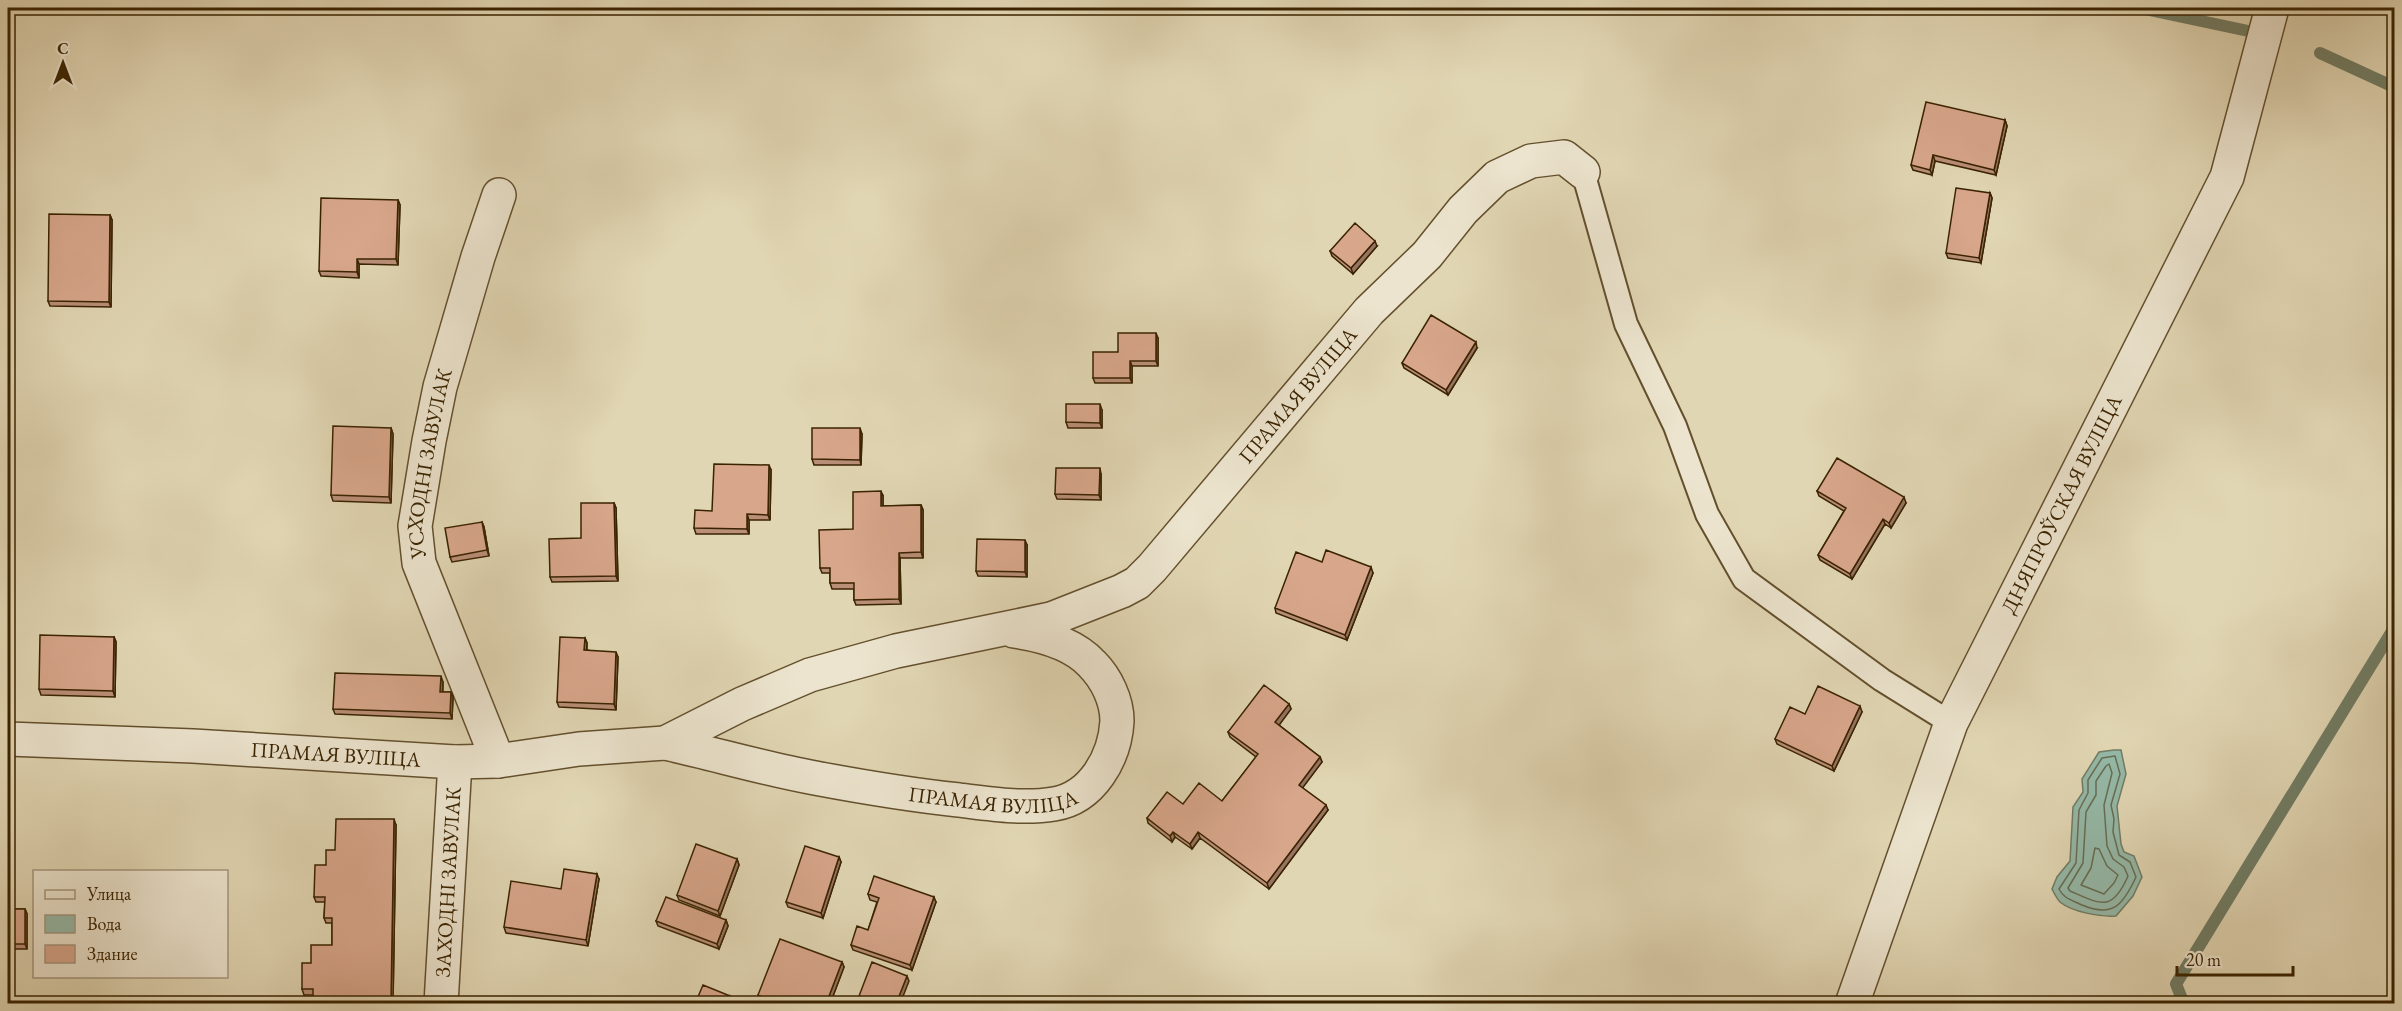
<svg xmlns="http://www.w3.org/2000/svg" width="2402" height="1011" viewBox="0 0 2402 1011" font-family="'EB Garamond',serif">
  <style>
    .water { fill: #95b9a8; stroke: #717d65; stroke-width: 1.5 }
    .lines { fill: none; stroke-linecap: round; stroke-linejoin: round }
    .shore { stroke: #686e54; stroke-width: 1.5 }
    .stream { stroke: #717d65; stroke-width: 12 }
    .lane-casing { stroke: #64502d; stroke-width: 26 }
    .street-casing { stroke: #64502d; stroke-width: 36 }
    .lane { stroke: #ece4ce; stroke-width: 22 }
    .street { stroke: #ece4ce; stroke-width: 33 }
    .wall { fill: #ba8f78; stroke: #3a2300; stroke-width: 1.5 }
    .shaded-wall { fill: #977461; stroke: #3a2300; stroke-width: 1.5 }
    .building { fill: #d8a68b; stroke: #3a2300; stroke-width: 1.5 }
    .labels { text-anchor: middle; stroke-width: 6; stroke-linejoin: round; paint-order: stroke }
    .street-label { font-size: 21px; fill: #3a2300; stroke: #ece4ce }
  </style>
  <rect width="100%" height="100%" fill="#e1d6b3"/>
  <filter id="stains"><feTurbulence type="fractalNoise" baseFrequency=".00333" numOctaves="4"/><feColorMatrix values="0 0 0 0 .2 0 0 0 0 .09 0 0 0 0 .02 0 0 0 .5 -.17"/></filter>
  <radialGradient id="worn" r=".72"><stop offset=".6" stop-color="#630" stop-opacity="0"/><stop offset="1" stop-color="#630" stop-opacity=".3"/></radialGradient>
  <path class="water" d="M2114,750H2121L2126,774L2117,806L2121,844L2124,852L2134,856L2142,877L2133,896L2116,916C2100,917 2072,912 2060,902C2057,899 2054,893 2052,889L2057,877L2070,861L2073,807L2083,792L2082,779L2099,752Z"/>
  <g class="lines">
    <path class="shore" d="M2115,756L2120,774L2111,805L2114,819L2113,832L2119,855L2130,862L2136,877C2123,905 2113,918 2082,905C2072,900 2064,899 2059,889L2076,863L2079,810L2088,793V780L2102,758Z
      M2109,764L2112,773L2104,805L2107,846L2113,859L2124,867L2128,876C2112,913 2100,904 2070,891L2068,888L2083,863L2086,812L2096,795V781L2106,766Z
      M2095,848L2099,849L2107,866L2118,875L2114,883L2104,894L2081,885L2091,868Z"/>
    <path class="stream" d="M2140,8L2253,32
      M2320,53L2394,87
      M2184,1004L2176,984L2394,628"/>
    <g class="lane-casing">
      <path id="lane" d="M1583,172L1626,324L1675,426L1707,514L1744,579L1882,680L1951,723"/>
    </g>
    <g class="street-casing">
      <g id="street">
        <path id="s1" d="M8,739L193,746L455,762L498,761L579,749L665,743L742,704L810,675L896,651L1051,619L1122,591L1137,583L1152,568L1369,311L1427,255L1463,210L1497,177L1531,161L1564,157L1583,172"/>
        <path id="s2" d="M665,743C715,754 765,769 815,778C863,787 911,795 959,800C989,804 1024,809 1054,804C1092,798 1115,758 1117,721C1117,700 1106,678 1092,664C1073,643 1041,635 1014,631"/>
        <path id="s3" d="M498,761L419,563L415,526L429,441L440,387L478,257L499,195"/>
        <path id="s4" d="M441,1004L455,762"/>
        <path id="s5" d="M1852,1004L1951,723L2227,177L2272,8"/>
      </g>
    </g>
    <use href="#lane" class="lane"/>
    <use href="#street" class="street"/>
  </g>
  <path class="wall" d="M2005,120L2007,126L1996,175L1935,161L1932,175L1913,170L1911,165Z
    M1990,193L1992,198L1981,263L1948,258L1946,253Z
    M398,200L400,205L398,265L359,264V278L321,276L319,271Z
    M110,215L112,220L111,307L50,306L48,301Z
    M1377,246L1353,274L1332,256L1330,251Z
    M1158,338V366H1132V383H1095L1093,378L1118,352Z
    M1477,348L1448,395L1404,368L1402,363Z
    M1102,410V428H1068L1066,422Z
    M391,428L393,434L391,503L333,501L331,495Z
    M862,434L861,465H814L812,459Z
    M771,470L770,520H749V534H696L694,528L712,511Z
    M1101,474V500L1057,499L1055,494Z
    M1817,491L1906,503L1891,528L1885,524L1852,579L1820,560L1818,555L1844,511L1819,496Z
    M883,496V506L921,505L923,510V558H900L901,604L856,605L854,600V589H832L830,583V573H822L820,568L853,529Z
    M614,503L616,508L618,581L552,582L550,577L581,538Z
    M482,522L484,527L489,556L452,562L450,557Z
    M1027,545V577L978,576L976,571Z
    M1322,562L1373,573L1347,640L1276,613L1275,608Z
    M114,637L116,642L115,697L41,695L39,689Z
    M585,638L587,643V650L618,657L616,710L559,707L557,702Z
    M443,682V692H451L453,697L452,719L335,714L333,709Z
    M1289,704L1291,709L1279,725L1320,757L1322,762L1302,788L1328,810L1269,889L1200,838L1192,849L1175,837L1172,842L1148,823L1147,818L1183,804L1222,801L1256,757L1230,737L1228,732Z
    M1862,712L1834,771L1777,744L1775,739L1805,714Z
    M396,825L393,1004H315L313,1000V995H304L302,989L311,963L332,945V923H326L324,918L325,902H316L314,897L326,865L335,850Z
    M839,857L841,862L823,918L788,907L786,902Z
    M737,859L739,865L720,916L679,900L677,895Z
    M599,879L588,946L506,933L504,927L561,889Z
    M868,894L936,902L912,970L853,950L851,945L868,930L877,902L870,900Z
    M8,909H25L27,914V949H8Z
    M726,920L728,926L719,949L658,926L656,921Z
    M842,962L844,967L830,1004H768L760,1001L758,995Z"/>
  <path class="shaded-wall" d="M2005,120L2007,126L1996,175L1994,170Z
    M1933,155L1935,161L1932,175L1930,170Z
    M1990,193L1992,198L1981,263L1979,258Z
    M398,200L400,205L398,265L396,259Z
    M110,215L112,220L111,307L109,302Z
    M1375,241L1377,246L1353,274L1351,268Z
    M357,259L359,264V278L357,272Z
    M1156,333L1158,338V366L1156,361Z
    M1476,342L1477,348L1448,395L1446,390Z
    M1130,361L1132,366V383L1130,378Z
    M1100,404L1102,410V428L1100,423Z
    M391,428L393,434L391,503L389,497Z
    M860,428L862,434L861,465L860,460Z
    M769,465L771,470L770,520L768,515Z
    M1100,468L1101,474V500L1099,495Z
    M881,491L883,496V511L881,506Z
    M1904,497L1906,503L1891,528L1889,523Z
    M614,503L616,508L618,581L616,576Z
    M921,505L923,510V558L921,552Z
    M747,514L749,520V534L747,529Z
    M1883,519L1885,524L1852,579L1850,574Z
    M482,522L484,527L489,556L487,550Z
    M1025,540L1027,545V577L1025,572Z
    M899,553L900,558L901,604L899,599Z
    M1371,567L1373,573L1347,640L1345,635Z
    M114,637L116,642L115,697L113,691Z
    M585,638L587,643L586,655L584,650Z
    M616,652L618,657L616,710L614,704Z
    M441,676L443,682L442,697L440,692Z
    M451,692L453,697L452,719L450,713Z
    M1289,704L1291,709L1277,728L1275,722Z
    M1860,706L1862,712L1834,771L1832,766Z
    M1320,757L1322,762L1301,790L1299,785Z
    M1326,805L1328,810L1269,889L1267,883Z
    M394,819L396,825L393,1004H392L391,1001Z
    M1173,832L1175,837L1172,842L1170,836Z
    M1198,832L1200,838L1192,849L1190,844Z
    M839,857L841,862L823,918L821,913Z
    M737,859L739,865L720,916L718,911Z
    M597,874L599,879L588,946L586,940Z
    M934,897L936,902L912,970L910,965Z
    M25,909L27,914V949L25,944Z
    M726,920L728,926L719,949L717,944Z
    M842,962L844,967L830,1004H826Z
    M907,976L909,981L900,1004H896Z
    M730,996L732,1001L731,1004H727Z"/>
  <path class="building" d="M1926,102L2005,120L1994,170L1933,155L1930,170L1911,165Z
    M1956,188L1990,193L1979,258L1946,253Z
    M321,198L398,200L396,259H357V272L319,271Z
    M49,214L110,215L109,302L48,301Z
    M1355,223L1375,241L1351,268L1330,251Z
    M1431,315L1476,342L1446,390L1402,363Z
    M1118,333H1156V361H1130V378H1093V352H1118Z
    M1066,404H1100V423L1066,422Z
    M333,426L391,428L389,497L331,495Z
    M812,428H860V460L812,459Z
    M1837,458L1904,497L1889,523L1883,519L1850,574L1818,555L1846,508L1817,491Z
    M714,464L769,465L768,515L747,514V529L694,528L695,510L712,511Z
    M1056,468H1100L1099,495L1055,494Z
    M881,491V506L921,505V552L899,553V599L854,600V583H830V568H820L819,530L853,529V492Z
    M581,503H614L616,576L550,577L549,539L581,538Z
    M482,522L487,550L450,557L445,528Z
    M977,539L1025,540V572L976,571Z
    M1326,550L1371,567L1345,635L1275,608L1296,552L1322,562Z
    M40,635L114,637L113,691L39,689Z
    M560,637L585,638L584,650L616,652L614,704L557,702Z
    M335,673L441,676L440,692H451L450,713L333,709Z
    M1264,685L1289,704L1275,722L1320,757L1299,785L1326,805L1267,883L1198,832L1190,844L1173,832L1170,836L1147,818L1167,792L1183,804L1199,783L1222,801L1258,754L1228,732Z
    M1818,686L1860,706L1832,766L1775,739L1790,707L1805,714Z
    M336,819H394L391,1001L313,1000V989H302V963H311V945H332V918H324L325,897H314L315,865H326V850H335Z
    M696,844L737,859L718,911L677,895Z
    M805,846L839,857L821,913L786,902Z
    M564,869L597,874L586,940L504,927L511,881L561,889Z
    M874,876L934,897L910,965L851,945L857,926L868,930L879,898L868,894Z
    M666,897L726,920L717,944L656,921Z
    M8,909H25V944H8Z
    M780,939L842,962L826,1004H779L758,995Z
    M872,962L907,976L896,1004H856Z
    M703,985L730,996L727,1004H695Z"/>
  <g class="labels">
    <g class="street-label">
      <text dy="7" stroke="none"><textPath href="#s1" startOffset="1407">ПРАМАЯ ВУЛІЦА</textPath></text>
      <text dy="7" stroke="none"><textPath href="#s3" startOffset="314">УСХОДНІ ЗАВУЛАК</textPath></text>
      <text dy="7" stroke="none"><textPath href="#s5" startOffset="543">ДНЯПРОЎСКАЯ ВУЛІЦА</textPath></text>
      <text dy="7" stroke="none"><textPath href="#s1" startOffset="328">ПРАМАЯ ВУЛІЦА</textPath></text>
      <text dy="7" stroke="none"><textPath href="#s2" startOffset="334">ПРАМАЯ ВУЛІЦА</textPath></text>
      <text dy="7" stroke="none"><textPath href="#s4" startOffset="122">ЗАХОДНІ ЗАВУЛАК</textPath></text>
    </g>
  </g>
  <rect width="2402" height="1011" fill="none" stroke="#e1d6b3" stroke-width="30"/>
  <rect x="9" y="9" width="2384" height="993" fill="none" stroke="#3a2300" stroke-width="3"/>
  <rect x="15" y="15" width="2372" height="981" fill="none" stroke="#3a2300" stroke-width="1.5"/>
  <rect x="33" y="870" width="195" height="108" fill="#ece4ce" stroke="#a5977c" stroke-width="1.5"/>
  <rect x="45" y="890" width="30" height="9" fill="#ece4ce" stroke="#a5977c" stroke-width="1.5"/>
  <text x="87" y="900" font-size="18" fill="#3a2300">Улица</text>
  <rect x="45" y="915" width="30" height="18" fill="#95b9a8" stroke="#a5977c" stroke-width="1.5"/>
  <text x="87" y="930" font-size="18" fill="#3a2300">Вода</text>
  <rect x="45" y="945" width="30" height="18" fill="#d8a68b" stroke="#a5977c" stroke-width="1.5"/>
  <text x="87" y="960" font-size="18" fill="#3a2300">Здание</text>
  <g transform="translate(63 63)" stroke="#ece4ce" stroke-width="4.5" paint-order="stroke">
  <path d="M0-4.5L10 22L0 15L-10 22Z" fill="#3a2300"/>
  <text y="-9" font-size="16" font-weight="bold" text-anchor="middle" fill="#3a2300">С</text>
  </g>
  <path d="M2177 966v9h116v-9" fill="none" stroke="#3a2300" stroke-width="3"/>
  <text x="2186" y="966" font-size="18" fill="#3a2300" stroke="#ece4ce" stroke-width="4.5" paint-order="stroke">20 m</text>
  <rect width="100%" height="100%" filter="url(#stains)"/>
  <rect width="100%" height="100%" fill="url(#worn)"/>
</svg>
